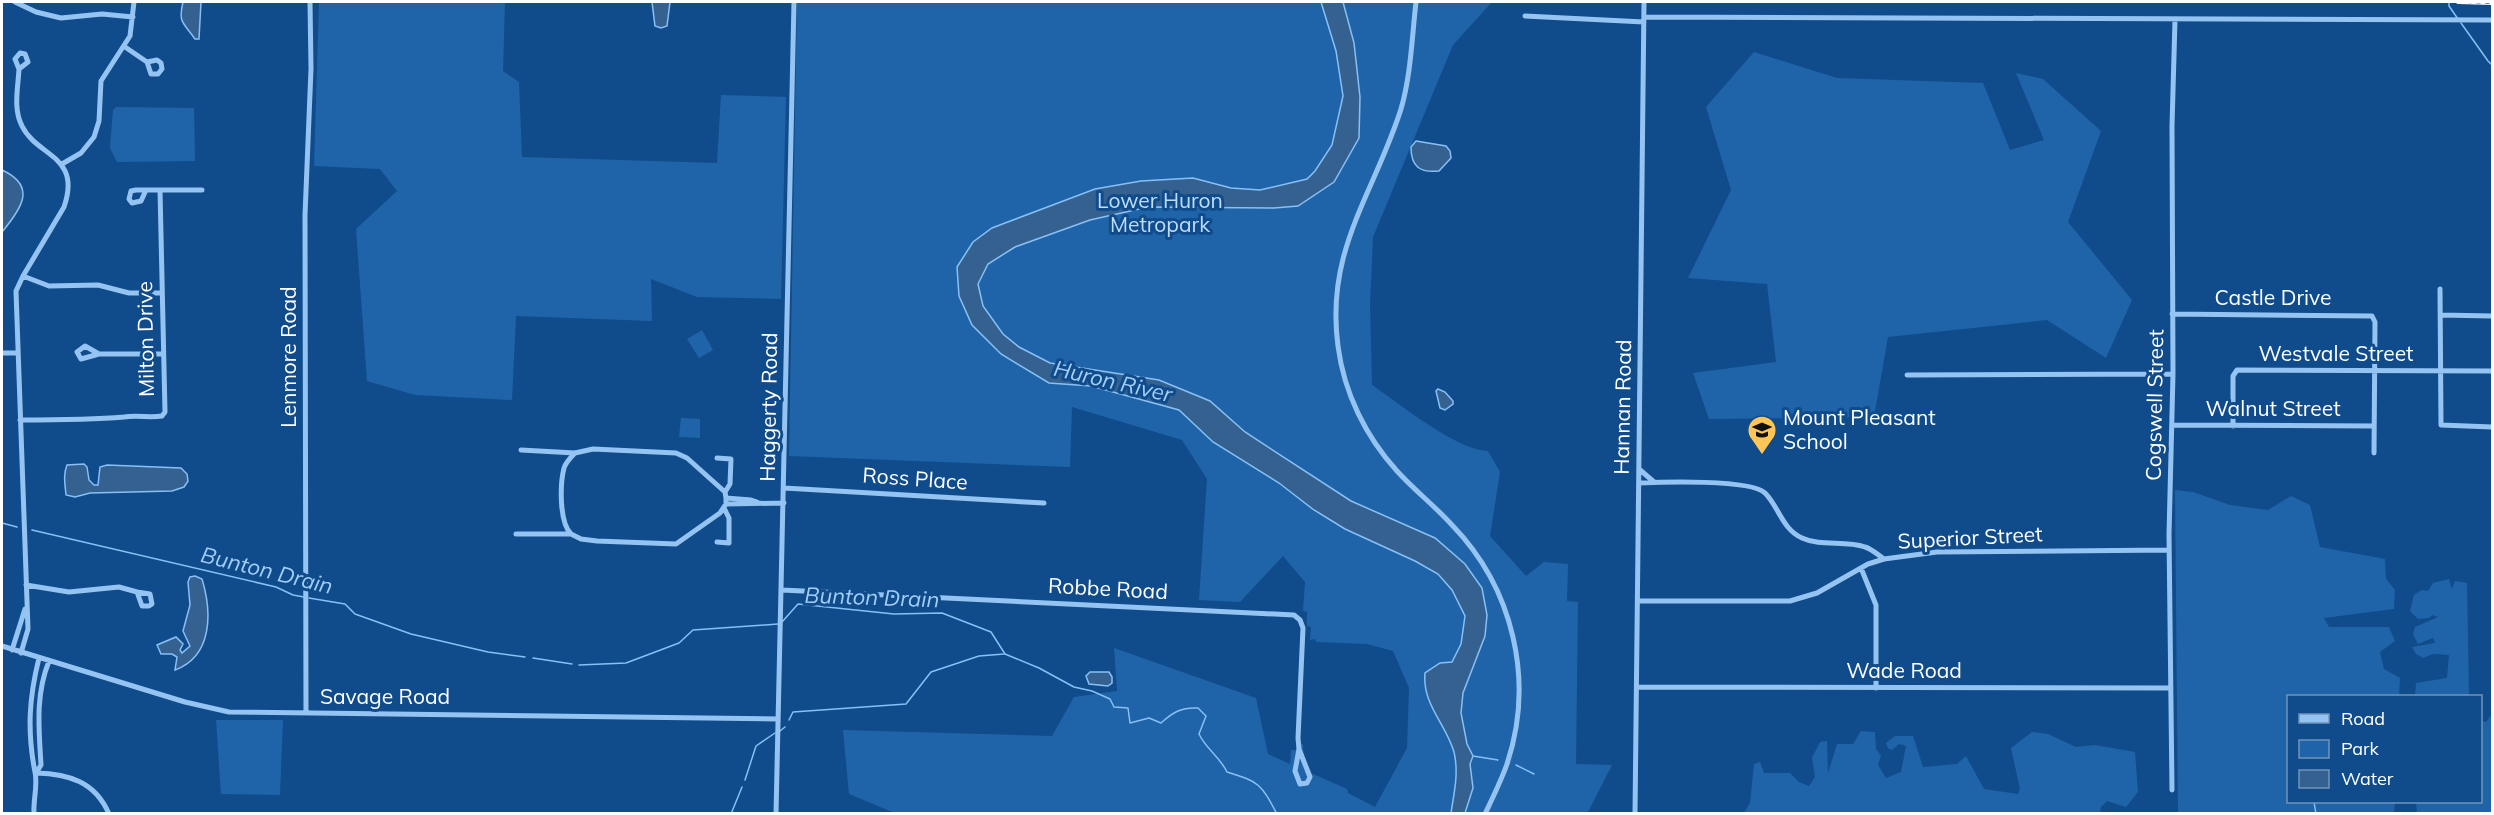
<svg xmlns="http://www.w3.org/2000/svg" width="2494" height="815" viewBox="0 0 2494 815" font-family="Mulish,sans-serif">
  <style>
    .green { fill: #1f64a9 }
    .water { fill: #356190; stroke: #88c0f6; stroke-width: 1.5 }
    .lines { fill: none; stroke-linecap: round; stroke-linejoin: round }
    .stream { stroke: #88c0f6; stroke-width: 1.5 }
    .minor { stroke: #96c4f2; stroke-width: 5 }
    .rail-casing { stroke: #fff; stroke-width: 4 }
    .rail { stroke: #104c8b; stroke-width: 1.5; stroke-dasharray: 4.5; stroke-linecap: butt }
    .labels { text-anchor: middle; stroke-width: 6; stroke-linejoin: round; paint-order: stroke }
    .park-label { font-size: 21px; fill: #bdddfd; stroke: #104c8b }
    .street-label { font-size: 21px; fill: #fff; stroke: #104c8b }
    .poi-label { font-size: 21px; fill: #fff; stroke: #104c8b; text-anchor: start }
    .water-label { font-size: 22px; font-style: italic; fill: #a2cef9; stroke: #104c8b }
  </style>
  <rect width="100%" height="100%" fill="#104c8b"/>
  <path class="green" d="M319,2H505L503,71L519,82L522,157L717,163L721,95L786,97L781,299L697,297L651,279L652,321L516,316L512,400L415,395L367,381L356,229L397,191L380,169L314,166Z
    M797,2H1492L1453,45L1373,237L1370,304L1372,385C1400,404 1456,450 1488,451L1500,472L1490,536L1526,576L1544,562L1568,564L1567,601L1578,602L1576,764L1612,765L1587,814H897L849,794L843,730L1052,736L1074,697L1117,691L1114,648L1256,698L1268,754L1290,764L1291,750H1296V744H1303L1304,770L1347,789L1348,793L1375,807L1407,748L1409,688L1393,651L1367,644L1316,642L1315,639L1310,640L1311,627L1307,626V612L1303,611L1305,582L1283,556L1240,602L1199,600L1207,479L1182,440L1072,407L1070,467L789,456Z
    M1754,52L1837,78L1983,83L2010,150L2044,140L2016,73L2043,79L2101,131L2068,222L2132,300L2106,358L2047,320L1888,337L1874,417L1709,419L1693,373L1776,362L1767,284L1688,278L1731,190L1706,107Z
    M116,107L194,108L195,161L117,162L110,148L113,110Z
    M702,330L713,350L699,358L687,339Z
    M681,418L700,419V438L679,437Z
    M2175,490L2193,492L2230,505L2268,510L2291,496L2310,505L2320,547L2385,559L2386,579L2395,590L2394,609L2324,618L2329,627H2389L2395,641L2380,652L2384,669L2400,678L2399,696H2288V802H2395L2394,813H2178Z
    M2449,579L2452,589L2455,581L2467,583L2469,696H2415L2416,683L2447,678L2449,655L2433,654L2423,658L2416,654L2412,647L2435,643L2433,638L2418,644L2413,634L2415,627L2438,617L2432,615L2429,618L2418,619L2410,611L2414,595L2422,590L2428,591L2433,583Z
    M2492,714V813H2417L2416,802H2480L2481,721L2486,722Z
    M216,720H283L280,795L221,794Z
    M1861,731L1875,732L1876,749L1881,756L1878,765L1886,778L1901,772L1906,746L1899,744L1892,750L1888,748L1886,743L1895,736H1913L1923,767L1957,764L1966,756L1984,789L2018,794L2020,789L2011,748L2032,732L2048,734L2076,747L2095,745L2135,752L2138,792L2126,807L2107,801L2101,807L2100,813H1744L1750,803L1754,764L1760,762L1764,773H1790L1799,782L1809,786L1815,777L1812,758L1820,742L1827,741L1828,773L1837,744H1853Z"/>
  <path class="water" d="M183,2H201L199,39H195C183,22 178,23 183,2Z
    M652,2H670L667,26L661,28L655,26Z
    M1321,2H1343L1354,43L1360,97L1359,138L1334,182L1298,206L1274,208L1148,207L1090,220L1015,247L988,264L978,284L983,306L1003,334L1019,347L1050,363L1159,380L1210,401L1245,432L1351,501L1435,538L1465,564L1482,588L1487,615L1485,636L1463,693L1461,713L1467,744L1473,756L1470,764L1473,788L1465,813H1451C1454,793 1459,773 1454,752C1446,724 1422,704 1425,673L1440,663L1452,662L1461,644L1465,616L1452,590L1438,574L1415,561L1345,529L1314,510L1279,483L1213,442L1179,410L1091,386L1049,383L1001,354L972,325L959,296L957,267L973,242L992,228L1095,189L1141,181L1193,178L1231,188L1260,190L1307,179L1315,171L1332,145L1343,96L1336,51Z
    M1416,141L1446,146L1450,151L1451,158L1439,171C1420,173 1411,167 1411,147Z
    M2,170C37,186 22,208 2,232Z
    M1438,389L1445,392L1453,401V404L1445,410L1440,408L1436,391Z
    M84,464L87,467L89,480L94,485H98L100,467L107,465L181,468L187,474L188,481L184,487L172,491L90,493L75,497L66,495C65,484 63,475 67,465Z
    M195,576L202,579C212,612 213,656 175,670L177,657L172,654H161L157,645L176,637L183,644L180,650L182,653L190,646L183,631L190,605L188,582L190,577Z
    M1090,672H1109L1112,677V683L1108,686L1089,684L1086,676Z"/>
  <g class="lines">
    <path class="stream" d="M2449,2V6L2458,19
      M2461,23L2488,61L2492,65
      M2,523L17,527
      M32,530L276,587L293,595L304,597
      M309,598L345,604L355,614L411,634L488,652L525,657
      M782,622L798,604L894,614L942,613L991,632L1005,654L1039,668L1074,687L1092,691L1110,699L1114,707L1128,708L1130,723L1149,718L1161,723C1173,712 1182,707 1198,708L1206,716L1199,734C1206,749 1220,757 1227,772C1260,782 1261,784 1277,814
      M533,658L572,664
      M579,665L626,663L679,643L693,630L778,624
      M789,720L793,712L906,704L931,672L979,656L1004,654
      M780,731L785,727
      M1473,756L1498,760
      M1516,765L1534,774
      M745,780L756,746L775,733
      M2314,802L2316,814
      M731,814L742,787"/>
    <path class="minor" d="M15,2L36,12L61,18L102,14L133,17
      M1416,2C1412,36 1411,75 1401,109C1374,194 1325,250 1338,346C1344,393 1366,437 1397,471C1414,490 1435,506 1452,525C1513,588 1535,680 1507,764C1501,781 1493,797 1485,814
      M1525,16L1644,22
      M1644,17L2492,20
      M125,47L147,62L151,74H158L162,69L161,63L157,60L147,62
      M19,69L15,59L20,53L25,54L28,62L19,69C18,88 13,109 22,126C37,157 82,155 64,207L23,276L16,291L28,629L21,653
      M62,164L81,153L94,137L99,121L101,81L130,36L134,2
      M146,190L141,201L132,203L129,199L131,191L136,190H202
      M23,276L49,286L98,285L129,293H162
      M2440,289L2441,425L2492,427
      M2172,314L2372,316L2375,322L2374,453
      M2440,315L2492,316
      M2,353H17
      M99,354L81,359L77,352L85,346L99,354H162
      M1907,375L2173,374
      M20,420C55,420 90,420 124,417C137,415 150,418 162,416L165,412L160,190
      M2172,425L2374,426
      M2233,426V376L2237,370L2492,371
      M521,450L575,453L593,449L676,453L687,458L725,492L726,498
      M717,458L731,459L730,484L725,492
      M1639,469L1654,482
      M1639,483C1661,482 1751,479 1765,493C1779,507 1782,529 1802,538C1821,547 1845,540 1865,547C1872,549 1878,555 1884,559
      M784,488L1044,503
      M726,498L751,500L757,502
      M726,504L784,503
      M516,534H571L581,539L597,541L676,544L720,513L726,504V498
      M571,534C559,522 560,484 564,468C566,462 571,457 575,453
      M717,542L729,543V518L724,508
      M1861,568L1876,605V688
      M26,585L69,592L119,587L137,592L142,606H149L152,604L150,594L137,592
      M782,590L1294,615L1300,620L1303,628L1298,738L1299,749L1310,777L1307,783L1300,784L1295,771L1299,749
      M1638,601H1790L1817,593L1868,564L1884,559L1937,552L2169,550
      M2,646L185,702L229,712L778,719
      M12,650L25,609
      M1637,687L2170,688
      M306,713L305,215L311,69L310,2
      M36,773L41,765C39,729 35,696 49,661
      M36,773C68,774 95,781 109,814
      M2172,790L2169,534L2173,374L2172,126L2175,20
      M34,814C33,800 38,785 35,772C27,731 29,698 39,658
      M776,814L794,2
      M1635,814L1644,2"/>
    <g class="rail-casing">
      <path id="rail" d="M2458,2L2492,3"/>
    </g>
    <use href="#rail" class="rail"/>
  </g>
  <defs>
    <g id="school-pin" transform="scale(1.5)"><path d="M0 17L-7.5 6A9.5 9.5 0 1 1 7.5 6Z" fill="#ffc657" stroke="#104c8b"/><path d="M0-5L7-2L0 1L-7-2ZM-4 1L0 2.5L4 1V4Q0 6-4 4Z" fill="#111"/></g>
  </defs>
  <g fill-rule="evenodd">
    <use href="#school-pin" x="1762" y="430"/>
  </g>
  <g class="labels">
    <g class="park-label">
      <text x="1160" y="208">Lower Huron<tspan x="1160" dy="24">Metropark</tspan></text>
    </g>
    <g class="street-label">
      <text x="2273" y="305">Castle Drive</text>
      <text transform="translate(146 339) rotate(-91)" y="7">Milton Drive</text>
      <text x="2336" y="361">Westvale Street</text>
      <text transform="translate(289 357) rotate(-90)" y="7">Lenmore Road</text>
      <text transform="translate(2155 405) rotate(-89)" y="7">Cogswell Street</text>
      <text transform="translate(769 407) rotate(-89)" y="7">Haggerty Road</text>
      <text transform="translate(1623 407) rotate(-89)" y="7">Hannan Road</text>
      <text x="2273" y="416">Walnut Street</text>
      <text transform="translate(915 479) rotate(4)" y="7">Ross Place</text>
      <text transform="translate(1970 538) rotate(-3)" y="7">Superior Street</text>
      <text transform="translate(1108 589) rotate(3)" y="7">Robbe Road</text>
      <text x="1904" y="678">Wade Road</text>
      <text x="385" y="704">Savage Road</text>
    </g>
    <g class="poi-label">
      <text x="1783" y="425">Mount Pleasant<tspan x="1783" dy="24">School</tspan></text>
    </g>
    <g class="water-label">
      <text transform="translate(1113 381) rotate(13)" y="8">Huron River</text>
      <text transform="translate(267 570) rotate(14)" y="8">Bunton Drain</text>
      <text transform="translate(872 597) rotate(2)" y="8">Bunton Drain</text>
    </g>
  </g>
  <rect width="2494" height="815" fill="none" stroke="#ffffff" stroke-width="6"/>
  <rect x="2287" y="695" width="195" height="108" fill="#104c8b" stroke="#7094b9" stroke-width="1.5"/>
  <rect x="2299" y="714" width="30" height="9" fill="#96c4f2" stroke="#7094b9" stroke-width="1.5"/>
  <text x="2341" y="725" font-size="18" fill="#ffffff">Road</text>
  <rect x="2299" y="740" width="30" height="18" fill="#1f64a9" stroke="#7094b9" stroke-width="1.5"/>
  <text x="2341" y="755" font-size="18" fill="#ffffff">Park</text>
  <rect x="2299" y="770" width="30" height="18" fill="#356190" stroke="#7094b9" stroke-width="1.5"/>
  <text x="2341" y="785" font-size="18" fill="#ffffff">Water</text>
</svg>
